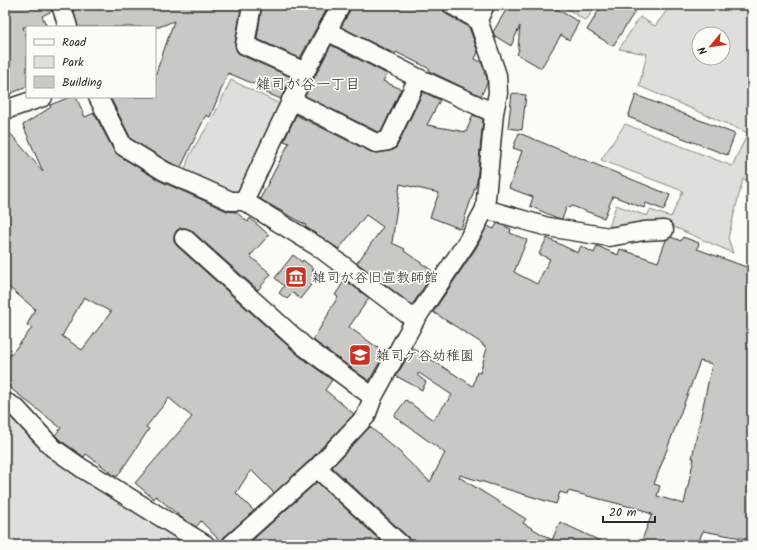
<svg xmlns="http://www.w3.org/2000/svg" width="757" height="550" viewBox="0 0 757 550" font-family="Kalam,'Klee One',sans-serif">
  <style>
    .green { fill: #dfdeda; stroke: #858482; fill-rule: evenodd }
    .building { fill: #c9c8c4; stroke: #2b2b2b; fill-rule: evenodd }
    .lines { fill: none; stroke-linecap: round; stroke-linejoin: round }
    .street-casing { stroke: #2b2b2b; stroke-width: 21 }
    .street { stroke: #fdfcf7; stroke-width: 18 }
    .labels { text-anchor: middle; stroke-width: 3.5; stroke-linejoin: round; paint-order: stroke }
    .poi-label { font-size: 14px; fill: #2b2b2b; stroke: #fdfcf7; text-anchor: start }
    .neighbourhood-label { font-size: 15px; fill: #2b2b2b; stroke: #fdfcf7 }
  </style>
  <rect width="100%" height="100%" fill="#fdfcf7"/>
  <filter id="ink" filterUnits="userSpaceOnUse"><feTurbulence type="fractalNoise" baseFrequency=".025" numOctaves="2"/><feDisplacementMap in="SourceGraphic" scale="8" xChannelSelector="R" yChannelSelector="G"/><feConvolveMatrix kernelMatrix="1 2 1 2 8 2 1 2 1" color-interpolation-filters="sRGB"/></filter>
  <g filter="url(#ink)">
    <path class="green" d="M561,5H596L586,21Z
      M671,5H752V181L743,179L728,238L733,253L667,224L609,228L616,205L647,216L650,210L671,217L683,191L601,160L625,124L732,166L748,133L639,86L647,54L619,49L640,17L655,26ZM699,34H723V58H699Z
      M231,80L280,104L236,195L185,173C186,155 201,138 210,122C218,109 224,94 231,80Z
      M5,408L200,545H5Z"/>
    <path class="building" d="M5,5H51L52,11L42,16L47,27H23L27,39V87L9,94L5,84Z
      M72,5H230L241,9L235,43L237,52L241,55L291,77L281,99L259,90L261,87L228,73L210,117L206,115L181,167L169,162L131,139L110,97H155V76L174,21L159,27H78Z
      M262,5H329L300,58L257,39Z
      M351,5H442L443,10L446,14L469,27L478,52L475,59L481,62L485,71L484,73L487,77V83L481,96L429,71L430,69L396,52L395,54L341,27L350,10Z
      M509,5H550L579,22L569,40L561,35L541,68L517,54L519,50L518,49L520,26L511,46L495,36L493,32Z
      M602,5H639L613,46L587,30Z
      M331,45L387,74L383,81L401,89L381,132H378L305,96Z
      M423,92L440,100L427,125L466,132L473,115L483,119L477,182L461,229L430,217L439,193L400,184L392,243L405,249L404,251L434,272L412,305L357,263L383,227L366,215L339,249L305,227L306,225L260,199L289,143L284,141L296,115L371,152L378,153L390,151L395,149L397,146Z
      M512,93L526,95L522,130L508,128Z
      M636,95L735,134L727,155L628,117Z
      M70,97H76L85,117L94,113L114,151L118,155L160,181L227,211L236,212L248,222L250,218L269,235L250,256L271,274L258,290L191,230L186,228H180L176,231L174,236V242L177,246L298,355L332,380L325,390L354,414L310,460L274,493L251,470L236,493L254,511L224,537L221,542L201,521L196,527L182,518L156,496L154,499L135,483L192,417L169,398L146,427L149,429L117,477L86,454L84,457L60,440L55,435L61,428L5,384V362L32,328L27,325L35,309L5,284V127L43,172L23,125L51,107L50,105ZM84,297L111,312L82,350L62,336Z
      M519,133L670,195L664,210L646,203L644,208L613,196L604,218L572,206L570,208L567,206L562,219L557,218L530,206L533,197L509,188L522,151L513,148Z
      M497,223L511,229L510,233L527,240L514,272L537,284L550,259L539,254L547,238L578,253L581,246L594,253L597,246L618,255L620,249L658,262L666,240L671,237L681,241L683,237L699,243L697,249L752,269V540L703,531L697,545H640L652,514L643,511V510L568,491L567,494L560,492L556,504L460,475L459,477L526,519L523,523L552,540L560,522L609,545H411L408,537L332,467L370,427L402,454V455L430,482L445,453L394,416L406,400L433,420L452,395L419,373L417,375L426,382L422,390L396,376L413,348L473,386L477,372L480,373L487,348L482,345L483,344L433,312L476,248L487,226L494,229ZM700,361L712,364L692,458H694L684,504L657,496L660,486L654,484Z
      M293,255L302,262L303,260L314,269L312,271L318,276L300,299L293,293L287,299L279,293L284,286L275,278Z
      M345,280L369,298L349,327L385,353L369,381L313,340L329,313H328L338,297L335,295Z
      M317,482L385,545H247Z"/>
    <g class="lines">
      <g class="street-casing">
        <path id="street" d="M61,5L68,27
          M252,5L245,45L305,72
          M478,20L485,5
          M327,31L418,78L494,113
          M98,97L123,146L164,171L231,201H244L320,248L415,320
          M291,100L376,143L388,141L418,78
          M5,110L43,97
          M244,201L305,72L341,5
          M485,209L548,227L609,237L644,231L664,230
          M184,238L305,347L373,397
          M5,402L16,408L53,448L83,469L206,545
          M317,468L401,545
          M231,545L317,468L366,416L373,397L415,320L467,242L485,209L494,113L498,93L497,75L478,20L452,5"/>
      </g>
      <use href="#street" class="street"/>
    </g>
  </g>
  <defs>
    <g id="museum-square" transform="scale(1.15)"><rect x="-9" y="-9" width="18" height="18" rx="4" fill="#c8321e" stroke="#fdfcf7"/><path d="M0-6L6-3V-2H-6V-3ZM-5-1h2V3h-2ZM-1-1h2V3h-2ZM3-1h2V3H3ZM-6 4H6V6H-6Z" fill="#fff"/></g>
    <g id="school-square" transform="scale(1.15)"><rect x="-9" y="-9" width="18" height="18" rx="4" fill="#c8321e" stroke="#fdfcf7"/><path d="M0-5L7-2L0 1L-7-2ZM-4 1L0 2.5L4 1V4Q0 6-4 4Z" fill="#fff"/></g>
  </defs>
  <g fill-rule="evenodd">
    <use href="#museum-square" x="296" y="277"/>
    <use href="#school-square" x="360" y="355"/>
  </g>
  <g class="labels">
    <g class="poi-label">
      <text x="312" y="282">雑司が谷旧宣教師館</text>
      <text x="376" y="360">雑司ケ谷幼稚園</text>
    </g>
    <g class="neighbourhood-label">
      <text x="308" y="89">雑司が谷一丁目</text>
    </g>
  </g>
  <rect width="757" height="550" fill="none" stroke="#fdfcf7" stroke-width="20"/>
  <rect x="10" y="10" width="737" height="530" fill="none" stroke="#2b2b2b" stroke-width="1.5" filter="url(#ink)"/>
  <rect x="26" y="26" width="130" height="72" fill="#fdfcf7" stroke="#a9a8a5"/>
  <rect x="34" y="39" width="20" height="6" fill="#fdfcf7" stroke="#a9a8a5"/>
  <text x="62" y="46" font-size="12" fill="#2b2b2b">Road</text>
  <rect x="34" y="56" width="20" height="12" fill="#dfdeda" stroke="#a9a8a5"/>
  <text x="62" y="66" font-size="12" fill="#2b2b2b">Park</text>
  <rect x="34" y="76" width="20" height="12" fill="#c9c8c4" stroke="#a9a8a5"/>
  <text x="62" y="86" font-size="12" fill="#2b2b2b">Building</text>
  <g transform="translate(711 46) rotate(241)"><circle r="19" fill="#fdfcf7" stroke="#a9a8a5"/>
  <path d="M0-3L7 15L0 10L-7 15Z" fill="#c8321e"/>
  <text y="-6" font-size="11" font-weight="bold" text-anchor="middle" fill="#2b2b2b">N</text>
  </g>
  <path d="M603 516v6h52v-6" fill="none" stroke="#2b2b2b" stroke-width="2"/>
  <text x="609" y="516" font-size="12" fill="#2b2b2b" stroke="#fdfcf7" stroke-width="3" paint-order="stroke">20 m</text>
</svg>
